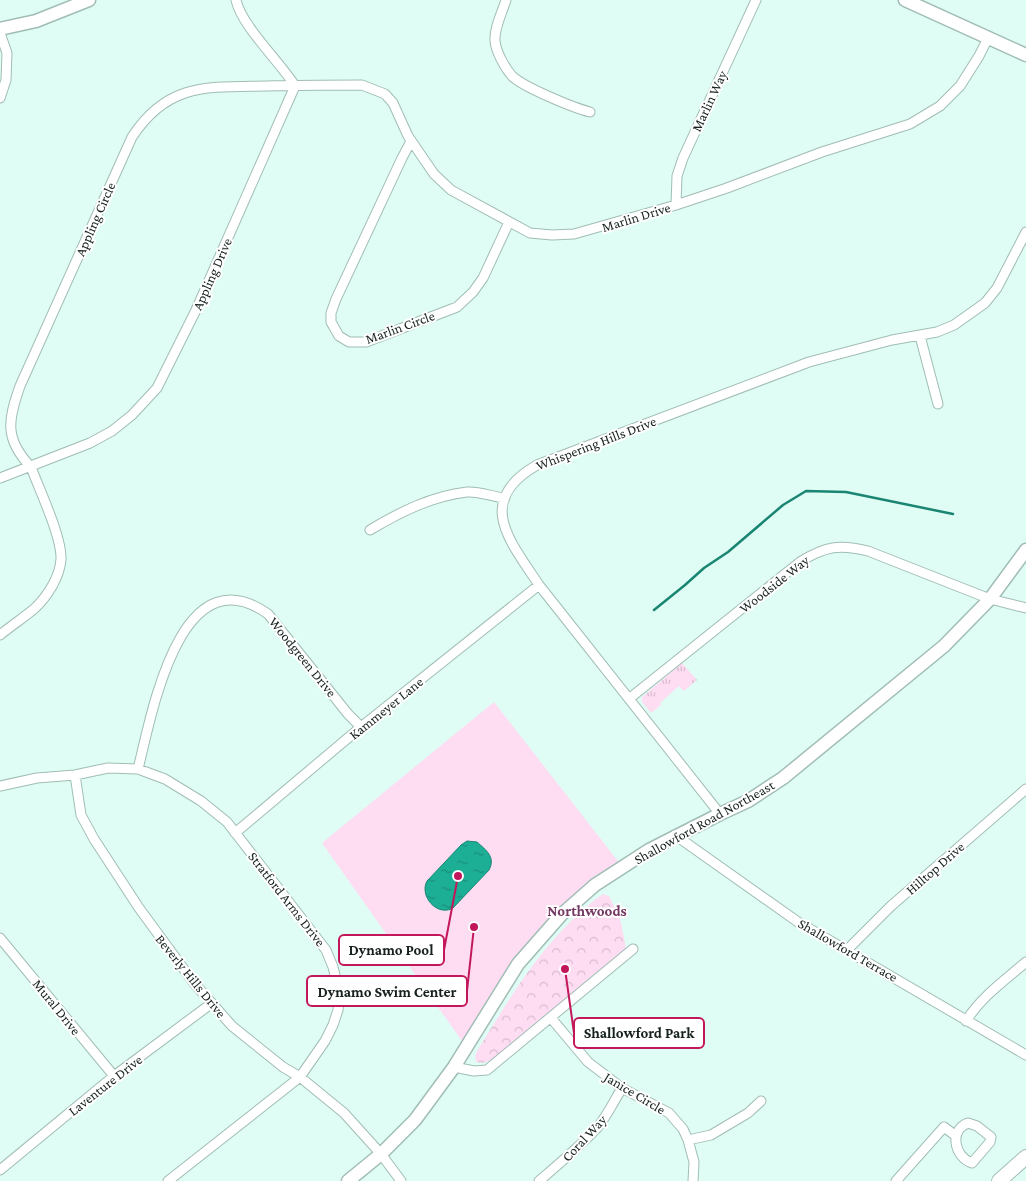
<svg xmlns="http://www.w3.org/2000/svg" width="1026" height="1181" viewBox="0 0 1026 1181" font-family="'Crimson Pro',serif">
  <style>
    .grass { fill: url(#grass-tufts) }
    .forest { fill: url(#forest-crowns) }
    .pitch { fill: #fedcf2 }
    .water { fill: url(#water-ripples); stroke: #1a8572 }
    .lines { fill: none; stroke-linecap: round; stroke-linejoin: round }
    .stream { stroke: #1a8572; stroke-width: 2.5 }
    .street-casing { stroke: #a0bdb5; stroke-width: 11 }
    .secondary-casing { stroke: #a0bdb5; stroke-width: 15 }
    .primary-casing { stroke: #a0bdb5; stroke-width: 16 }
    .street { stroke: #fff; stroke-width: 9 }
    .secondary { stroke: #fff; stroke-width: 12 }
    .primary { stroke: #fff; stroke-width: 14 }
    .labels { text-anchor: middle; stroke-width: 4; stroke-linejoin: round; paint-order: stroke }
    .street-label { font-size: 14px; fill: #17221f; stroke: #fff }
    .neighbourhood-label { font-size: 15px; font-weight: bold; fill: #743862; stroke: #fff }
    .leader { fill: none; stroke: #c2185b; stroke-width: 2 }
    .callout-dot { fill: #c2185b; stroke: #fff; stroke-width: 2 }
    .callout { fill: #fff; stroke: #c2185b; stroke-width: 2 }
    .callout-label { font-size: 15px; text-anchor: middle; font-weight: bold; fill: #17221f }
  </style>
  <defs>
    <pattern id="grass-tufts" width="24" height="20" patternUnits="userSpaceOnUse" patternTransform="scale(1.25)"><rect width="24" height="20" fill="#fedcf2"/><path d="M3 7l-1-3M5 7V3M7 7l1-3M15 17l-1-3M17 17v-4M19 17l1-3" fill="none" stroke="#d9bccf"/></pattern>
    <pattern id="forest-crowns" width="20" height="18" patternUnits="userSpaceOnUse" patternTransform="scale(1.25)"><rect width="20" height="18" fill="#fedcf2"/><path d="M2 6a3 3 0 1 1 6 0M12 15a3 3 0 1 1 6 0" fill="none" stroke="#d9bccf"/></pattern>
    <pattern id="water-ripples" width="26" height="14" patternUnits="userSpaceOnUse" patternTransform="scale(1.25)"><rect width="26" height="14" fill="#1caf95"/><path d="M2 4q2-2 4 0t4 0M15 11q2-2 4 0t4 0" fill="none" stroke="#188e79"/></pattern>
  </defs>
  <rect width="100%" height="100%" fill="#dffdf4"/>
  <path class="grass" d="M682,663L697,680L684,691L679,686L660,703L661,705L651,713L642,702V697Z"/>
  <path class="forest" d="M603,894L609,896L620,918L626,948L491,1060L483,1063L476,1062L475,1056L477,1051C507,1003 532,959 573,919C583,910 592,901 603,894Z"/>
  <path class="pitch" d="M494,702L621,865L568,911L513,973L469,1051L322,843Z"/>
  <path class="water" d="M467,841L477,842C486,850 496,857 489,870L453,908C437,917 419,896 427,881L461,845Z"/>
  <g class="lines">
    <path class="stream" d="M654,610L685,585L704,568L728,552L783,505L806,491L846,492L953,514"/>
    <g class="street-casing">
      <path id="street" d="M506,0C502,13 494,28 495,41C496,52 505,68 512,76C523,87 574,108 590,112
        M0,33L7,53L6,80L0,98
        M411,141L402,158L336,299L331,313V322L339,336L349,342H366L457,307L473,292L483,278L509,222
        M676,205L677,176L683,158L756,0
        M920,336L938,404
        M0,478L90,443L112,431L132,415L157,388L196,310L295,86C280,62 241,25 236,0
        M370,530C400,512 432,496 467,492C480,491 492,497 505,498
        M0,635C11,626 23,618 34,609C47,597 60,577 61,559C62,537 39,489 31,467C4,439 8,420 20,386L132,137C168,82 208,87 267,86C299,85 330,85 362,85L385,94L393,103L408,136L434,174L451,190L530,233L552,235L574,234L676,205L727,188L822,152L910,124L940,106L960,86L979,56L988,38
        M630,698L800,562C825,546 840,544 868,551L990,599L1026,608
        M138,769C152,713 180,552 268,614L348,714L361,727
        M75,775L81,815L94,839L139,908L194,983L232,1026L283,1067L300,1077L344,1113L381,1154L401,1181
        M0,786L37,778L75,775L108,768L138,769L165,779L201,801L227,822L326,950L333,967L340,996L338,1010L333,1025L325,1041L300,1077L168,1181
        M720,814L539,585C510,541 474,501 537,465L809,362L892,340L937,332L954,325L985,303L997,288L1026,232
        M235,833L361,727L539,585
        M675,835L798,922L1026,1055
        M0,938L114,1076
        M847,950L891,906L1026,789
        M551,1018L588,1062L622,1088L669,1113L683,1129L688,1140L694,1162L693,1181
        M966,1021C981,997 1005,980 1026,962
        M454,1067L474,1071L487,1070L633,949
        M968,1123L977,1126L991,1137L990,1142L972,1163C954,1157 949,1130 968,1123Z
        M688,1140L711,1135L748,1113L761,1101
        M0,1170L114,1076L212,1003
        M539,1181C559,1164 579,1147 597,1128C607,1116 614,1101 622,1088
        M896,1181L944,1127L956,1136"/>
    </g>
    <g class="secondary-casing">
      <path id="secondary" d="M905,0L1026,55
        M0,29L36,21L89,0
        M348,1181L381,1154L415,1120L454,1067L518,964L561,915L595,885L649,850L720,814L748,801L783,778L944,646L990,599L1026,550"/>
    </g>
    <g class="primary-casing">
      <path id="primary" d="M999,1181L1026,1157"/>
    </g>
    <use href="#street" class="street"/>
    <use href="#secondary" class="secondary"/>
    <use href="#primary" class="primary"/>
  </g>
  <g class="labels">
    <g class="street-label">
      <text transform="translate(709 101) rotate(-65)" y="5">Marlin Way</text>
      <text transform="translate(636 217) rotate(-17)" y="5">Marlin Drive</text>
      <text transform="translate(95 219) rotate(-66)" y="5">Appling Circle</text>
      <text transform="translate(212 274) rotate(-66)" y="5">Appling Drive</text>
      <text transform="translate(400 327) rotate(-20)" y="5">Marlin Circle</text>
      <text transform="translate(596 443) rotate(-21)" y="5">Whispering Hills Drive</text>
      <text transform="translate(774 584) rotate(-38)" y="5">Woodside Way</text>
      <text transform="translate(303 657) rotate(51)" y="5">Woodgreen Drive</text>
      <text transform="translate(386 708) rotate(-39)" y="5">Kammeyer Lane</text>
      <text transform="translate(704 822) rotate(-29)" y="5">Shallowford Road Northeast</text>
      <text transform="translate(935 868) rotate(-41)" y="5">Hilltop Drive</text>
      <text transform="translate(287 899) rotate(52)" y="5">Stratford Arms Drive</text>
      <text transform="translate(848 950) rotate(30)" y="5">Shallowford Terrace</text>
      <text transform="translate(191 976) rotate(51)" y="5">Beverly Hills Drive</text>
      <text transform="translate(57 1007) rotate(51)" y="5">Mural Drive</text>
      <text transform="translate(105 1085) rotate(-38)" y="5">Laventure Drive</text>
      <text transform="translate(635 1093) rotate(31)" y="5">Janice Circle</text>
      <text transform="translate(584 1138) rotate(-47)" y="5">Coral Way</text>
    </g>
    <g class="neighbourhood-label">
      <text x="587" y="916">Northwoods</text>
    </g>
  </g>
  <path class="leader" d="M458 876L444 950M474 927L467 991M565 969L574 1033"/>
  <g class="callout-dot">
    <circle cx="458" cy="876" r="5"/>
    <circle cx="474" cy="927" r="5"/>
    <circle cx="565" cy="969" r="5"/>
  </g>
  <g class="callout">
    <rect x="339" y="935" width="105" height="30" rx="5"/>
    <rect x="307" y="976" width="160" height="30" rx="5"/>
    <rect x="574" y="1018" width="130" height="30" rx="5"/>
  </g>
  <g class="callout-label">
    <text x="391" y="955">Dynamo Pool</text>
    <text x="387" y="997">Dynamo Swim Center</text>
    <text x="639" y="1038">Shallowford Park</text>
  </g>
</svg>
